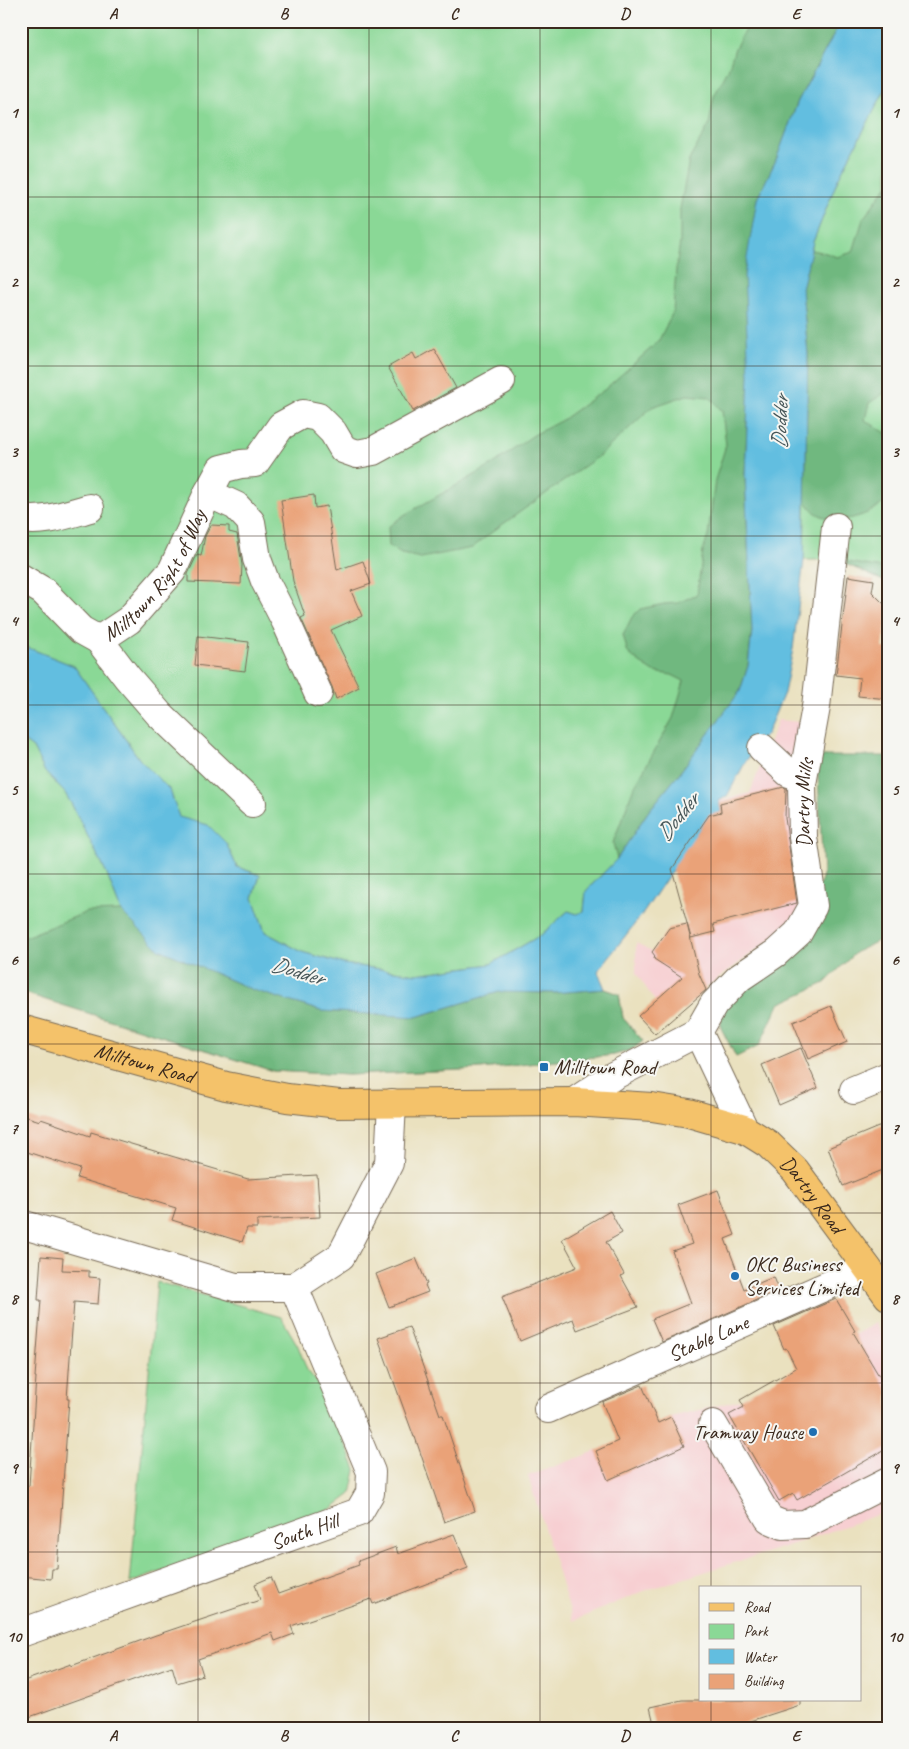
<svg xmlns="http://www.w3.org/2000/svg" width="909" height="1749" viewBox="0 0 909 1749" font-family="Caveat,sans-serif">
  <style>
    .built { fill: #f7cfd2 }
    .green { fill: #8ad896; stroke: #62815a }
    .forest { fill: #6fb87f; stroke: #55714e }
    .water { fill: #62bee0; stroke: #4e747f }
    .building { fill: #eaa278 }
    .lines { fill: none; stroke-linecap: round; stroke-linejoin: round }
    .minor-casing { stroke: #786a56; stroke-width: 30 }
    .major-casing { stroke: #786a56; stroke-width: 30 }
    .minor { stroke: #fff; stroke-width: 28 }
    .major { stroke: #f4c26a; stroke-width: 28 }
    .grid { fill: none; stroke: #3b2a1e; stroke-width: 1; stroke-opacity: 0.55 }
    .poi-dot { fill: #1f6fb2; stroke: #f6f6f2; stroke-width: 2 }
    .labels { text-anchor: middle; stroke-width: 4; stroke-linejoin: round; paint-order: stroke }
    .street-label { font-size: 21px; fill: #3b2a1e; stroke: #f6f6f2 }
    .poi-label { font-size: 21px; fill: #3b2a1e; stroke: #f6f6f2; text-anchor: start }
    .water-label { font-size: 22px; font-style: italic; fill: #475658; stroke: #f6f6f2 }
    .neatline { fill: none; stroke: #3b2a1e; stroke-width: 2 }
    .grid-label { font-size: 16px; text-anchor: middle; font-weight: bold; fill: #3b2a1e }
  </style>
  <rect width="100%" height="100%" fill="#f6f6f2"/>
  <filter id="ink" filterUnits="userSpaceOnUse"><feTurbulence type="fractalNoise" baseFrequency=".02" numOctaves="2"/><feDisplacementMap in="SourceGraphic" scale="10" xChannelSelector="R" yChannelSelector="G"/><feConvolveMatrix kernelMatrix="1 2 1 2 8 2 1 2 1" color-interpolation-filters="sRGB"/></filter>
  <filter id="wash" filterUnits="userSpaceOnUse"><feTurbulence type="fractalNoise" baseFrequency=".0096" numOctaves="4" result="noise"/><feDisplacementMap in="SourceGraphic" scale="20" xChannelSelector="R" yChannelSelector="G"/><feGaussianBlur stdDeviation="1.12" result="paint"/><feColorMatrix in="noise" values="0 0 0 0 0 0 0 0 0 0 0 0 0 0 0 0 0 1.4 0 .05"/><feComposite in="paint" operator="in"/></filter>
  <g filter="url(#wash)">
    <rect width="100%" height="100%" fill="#eae1bf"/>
    <path class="built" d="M778,720L802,722L803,916L705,988L671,1020L655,1001L636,973V943L652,951L669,928L687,924L672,869L719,801L750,793Z
      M875,1323L888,1343V1511L803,1541L644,1591L573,1621L528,1476L596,1451L671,1417L740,1400Z"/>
    <path class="green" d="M21,21H736L820,59L750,572L617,859L586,891L584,911L577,914L568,911L541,935L491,964L416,974L344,964L302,952L265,932L253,898L260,875L237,867L226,843L208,825L179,818L170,790L140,760L74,666L21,645Z
      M888,84V583L837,560H804L808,354L802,289L813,242L838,179Z
      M21,739L33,748L45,772L65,793L72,805L106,872L121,911L159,949L553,993L605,989L619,994L623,1018L643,1041L631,1050L614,1055L480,1069L348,1075L273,1071L21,992Z
      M157,1282L281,1317L298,1346L307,1370L326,1393L356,1470L351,1494L331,1509L130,1583Z"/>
    <path class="forest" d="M750,21H841L798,101L776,160L757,199L745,475L752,630L748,666L740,691L678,775L648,812L617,859L613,843L633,789L673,718L684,681L672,675L654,672L640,663L628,653L623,635L632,617L640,609L664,604L678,603L697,594L703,551L708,536L715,480L726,445L722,411L710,397L687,395L652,407L599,456L496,529L472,548L421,558L401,554L389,546L388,527L404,515L489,467L532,436L562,420L604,390L658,342L673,312L676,269L680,242V209L689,160L709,125L714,96L728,70L735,48Z
      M888,184V385L883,394L869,403L865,420L886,433L888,439V499C870,516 839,527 816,513C812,510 809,505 805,501L808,354L802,289L811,250L826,253L837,257L853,252L863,219Z
      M837,560L888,569V583Z
      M817,756H888V936L856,952L825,983L779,1004L759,1046L736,1057L721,1028V1010L803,934L823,875Z
      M121,911L159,949L253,990L321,1011L416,1017L499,992L553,993L605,989L619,994L623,1018L643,1041L631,1050L614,1055L480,1069L348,1075L273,1071L21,992V937H25L87,912Z"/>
    <path class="water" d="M841,21H888V84L838,179L813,242L802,289L808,354L804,560L793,649L784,693L767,733L746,761L727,796L719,801L721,812L700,829L644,912L598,971L605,989L553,993L499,992L416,1017L321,1011L253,990L159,949L121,911L106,872L72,805L65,793L45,772L33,748L21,739V645L74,666L140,760L170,790L179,817L208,825L226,843L237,867L260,875L253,898L265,932L302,952L344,964L416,974L491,964L541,935L568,911L577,914L584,911L586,891L617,859L648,812L678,775L740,691L748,666L752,631L745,475L749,375L744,275L757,199L776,160L798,101Z"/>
    <g id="blocks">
      <path class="building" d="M434,349L456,388L413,411L388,367L413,353L416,359Z
        M314,495L315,508L327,506L337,570L363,561L371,584L351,591L362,616L331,630L359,687L336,699L332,687L301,618L305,616L293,581L281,500Z
        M211,525L229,526V532L237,534L242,565L241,584L188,582V574L197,555L201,556L205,536Z
        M848,576L874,580L872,592L888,608L883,648H888V699L858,696L860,678L836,675Z
        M198,636L249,642L245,671L195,665Z
        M784,787L786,788L785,818L797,903L713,924L715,932L691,938L672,869L709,815L721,812L720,803Z
        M687,924L699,974L706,990L655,1034L638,1016L682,977L654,959L655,956L652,952L669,928Z
        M831,1006L847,1042L808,1059L793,1022Z
        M801,1048L818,1088L779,1105L762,1065Z
        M21,1115L40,1121L41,1119L90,1136L91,1132L248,1179L317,1175L320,1217L257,1220V1228H247L242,1242L172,1220L176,1208L77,1178L80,1169L21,1150Z
        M888,1123V1168L843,1186L828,1148Z
        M718,1190L735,1235L725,1239L744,1289L774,1277L779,1290L662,1342L652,1319L691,1303L672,1251L692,1244L678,1205Z
        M610,1211L622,1233L606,1242L624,1274L621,1276L638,1307L577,1330L573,1319L520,1341L502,1297L577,1267L562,1239Z
        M41,1256L63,1258L62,1270L89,1271V1277L100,1278L98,1304L74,1302L67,1399H69L57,1569H52L51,1579L21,1576V1540L25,1486H29L36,1377H35L41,1300H38Z
        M416,1258L427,1284L425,1285L428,1292L389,1307L376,1274Z
        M836,1299L855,1331L853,1332L888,1391V1448L797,1500L793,1493L779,1501L729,1415L744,1407L740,1400L796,1368L786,1348L784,1349L774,1326Z
        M409,1327L440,1415H443L475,1511L444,1522L415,1437H414L378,1338Z
        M642,1385L658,1423L671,1417L684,1446L608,1480L596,1451L618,1441L602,1402Z
        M454,1534L468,1568L373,1604L371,1599L291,1626L294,1634L275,1641L272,1633L198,1659L203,1675L177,1683L172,1666L21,1720V1682L71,1664V1666L156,1635L260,1600L255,1584L271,1577L278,1594L359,1565L358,1561L396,1547L398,1554Z
        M682,1700H800V1705L729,1728H655L650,1707Z"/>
    </g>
  </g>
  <g filter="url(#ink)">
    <use href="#blocks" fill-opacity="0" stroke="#786a56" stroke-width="1"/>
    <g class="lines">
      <g class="minor-casing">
        <g id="minor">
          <path d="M208,493L236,506L251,522L257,559L265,581L286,622L318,693"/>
          <path d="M21,519C45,523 68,514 90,508"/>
          <path id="s1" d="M21,578L43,591L81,630L99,640L129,620L172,571L208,493L221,469L241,464L255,463L281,426L303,414L318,417L333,432L343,449L357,454L373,451L501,381"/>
          <path d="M99,640L127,677L159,714L252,803"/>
          <path d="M762,748L789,773L803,776"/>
          <path d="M698,1032L744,1129"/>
          <path d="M854,1090L888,1076"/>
          <path id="s2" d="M574,1102L613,1076L698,1032L714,1004L739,978L776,953L798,933L813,906L803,837L802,784L816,707L836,527"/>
          <path d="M21,1224L235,1287H294L341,1256L389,1163L392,1103"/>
          <path id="s3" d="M548,1409L867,1268"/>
          <path d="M713,1424L769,1519L783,1525L805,1524L888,1482"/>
          <path id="s4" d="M21,1633L359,1512L370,1493L371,1472L294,1287"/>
        </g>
      </g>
      <g class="major-casing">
        <g id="major">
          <path id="s5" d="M21,1029L226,1086L287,1098L339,1104L574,1102L652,1107L689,1113L744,1129L768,1144L795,1170L888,1296"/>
        </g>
      </g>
      <use href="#minor" class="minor"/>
      <use href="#major" class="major"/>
    </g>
  </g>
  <path class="grid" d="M198,21V1728M369,21V1728M540,21V1728M711,21V1588M21,197H888M21,366H888M21,536H888M21,705H888M21,874H888M21,1044H888M21,1213H888M21,1383H888M21,1552H888M711,1700V1728"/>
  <g class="poi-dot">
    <rect x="539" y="1062" width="10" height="10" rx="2.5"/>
    <circle cx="735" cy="1276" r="5"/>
    <circle cx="813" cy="1432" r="5"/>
  </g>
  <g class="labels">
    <g class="street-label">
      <text dy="7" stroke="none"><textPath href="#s1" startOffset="188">Milltown Right of Way</textPath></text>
      <text dy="7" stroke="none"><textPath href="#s2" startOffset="420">Dartry Mills</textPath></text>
      <text dy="7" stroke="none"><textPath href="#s5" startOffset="128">Milltown Road</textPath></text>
      <text dy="7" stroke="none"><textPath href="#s5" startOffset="831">Dartry Road</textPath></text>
      <text dy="7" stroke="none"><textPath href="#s3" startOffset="175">Stable Lane</textPath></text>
      <text dy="7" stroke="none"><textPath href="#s4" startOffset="301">South Hill</textPath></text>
    </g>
    <g class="poi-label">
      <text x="554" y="1074">Milltown Road</text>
      <text x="745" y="1271">OKC Business<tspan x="745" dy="24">Services Limited</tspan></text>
      <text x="803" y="1439" text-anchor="end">Tramway House</text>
    </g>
    <g class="water-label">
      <text transform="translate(779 422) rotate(-88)" y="8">Dodder</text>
      <text transform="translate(677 816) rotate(-51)" y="8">Dodder</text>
      <text transform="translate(298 970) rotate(17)" y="8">Dodder</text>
    </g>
  </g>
  <rect width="909" height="1749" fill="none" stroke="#f6f6f2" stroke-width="55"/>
  <rect x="699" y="1586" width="162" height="115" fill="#f6f6f2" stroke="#aba49d"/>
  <rect x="709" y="1603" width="25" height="8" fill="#f4c26a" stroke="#aba49d"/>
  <text x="744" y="1612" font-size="15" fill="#3b2a1e">Road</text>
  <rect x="709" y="1624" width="25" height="15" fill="#8ad896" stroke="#aba49d"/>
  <text x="744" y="1636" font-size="15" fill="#3b2a1e">Park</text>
  <rect x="709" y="1649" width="25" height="15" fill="#62bee0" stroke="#aba49d"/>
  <text x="744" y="1662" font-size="15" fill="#3b2a1e">Water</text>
  <rect x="709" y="1674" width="25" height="15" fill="#eaa278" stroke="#aba49d"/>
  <text x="744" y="1686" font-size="15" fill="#3b2a1e">Building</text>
  <rect x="28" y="28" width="854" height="1694" class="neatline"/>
  <g class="grid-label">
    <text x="113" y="19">A</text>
    <text x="284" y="19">B</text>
    <text x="454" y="19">C</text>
    <text x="625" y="19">D</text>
    <text x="796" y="19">E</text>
    <text x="14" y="118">1</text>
    <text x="895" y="118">1</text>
    <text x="14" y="287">2</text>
    <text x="895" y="287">2</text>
    <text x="14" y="457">3</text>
    <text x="895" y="457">3</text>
    <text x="14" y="626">4</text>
    <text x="895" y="626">4</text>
    <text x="14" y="795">5</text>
    <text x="895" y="795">5</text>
    <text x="14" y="965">6</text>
    <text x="895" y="965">6</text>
    <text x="14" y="1134">7</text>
    <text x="895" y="1134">7</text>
    <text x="14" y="1304">8</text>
    <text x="895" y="1304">8</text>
    <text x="14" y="1473">9</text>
    <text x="895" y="1473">9</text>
    <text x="14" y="1642">10</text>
    <text x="895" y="1642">10</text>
    <text x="113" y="1741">A</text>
    <text x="284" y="1741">B</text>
    <text x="454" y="1741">C</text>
    <text x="625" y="1741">D</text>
    <text x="796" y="1741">E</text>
  </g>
</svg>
